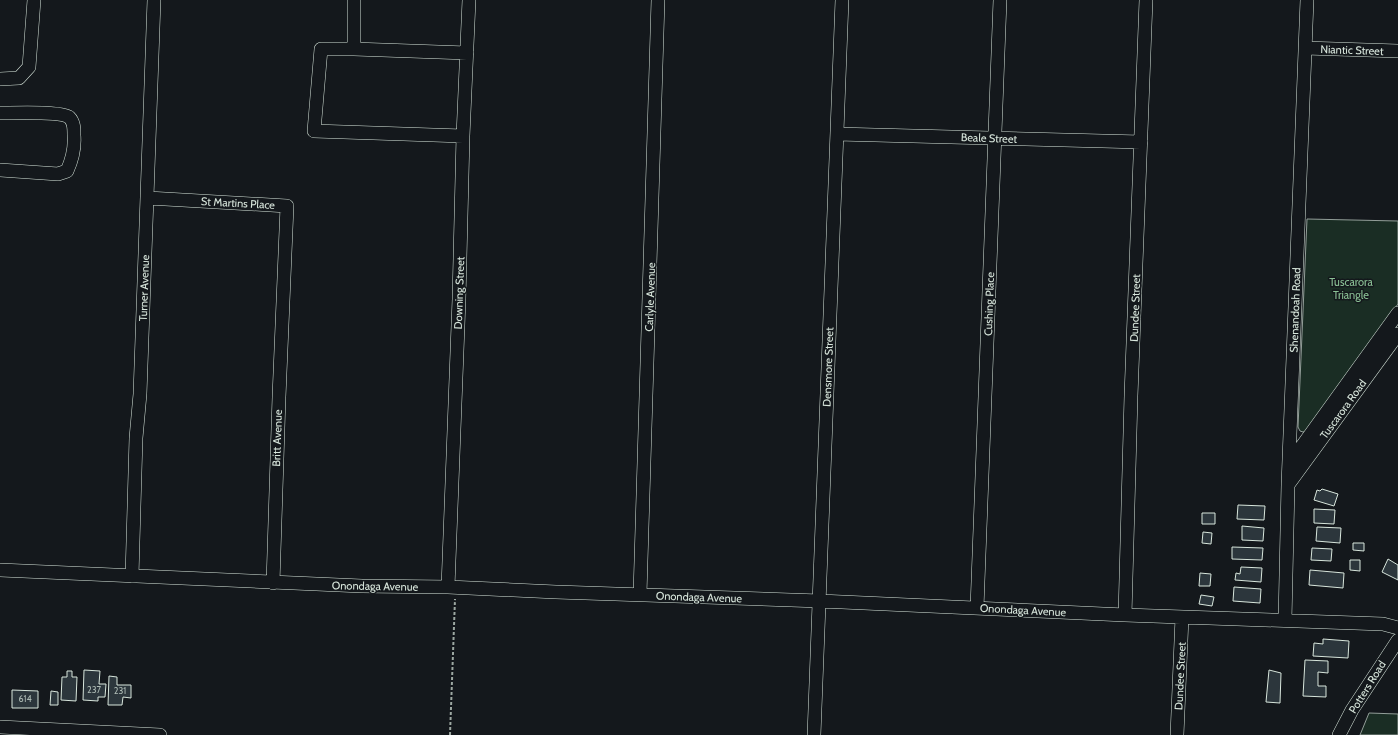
<svg xmlns="http://www.w3.org/2000/svg" width="1398" height="735" viewBox="0 0 1398 735" font-family="Cabin,sans-serif">
  <style>
    .green { fill: #1a2d24; stroke: #939e99 }
    .building { fill: #2c363c; stroke: #d8e6dc }
    .lines { fill: none; stroke-linecap: round; stroke-linejoin: round }
    .minor-casing { stroke: #d8e6dc; stroke-width: 14 }
    .path { stroke: #9da8a2; stroke-width: 2; stroke-dasharray: 3 2; stroke-linecap: butt }
    .minor { stroke: #14181c; stroke-width: 13 }
    .labels { text-anchor: middle; stroke-width: 3; stroke-linejoin: round; paint-order: stroke }
    .number-label { font-size: 9px; fill: #adbab4 }
    .street-label { font-size: 11px; fill: #d8e6dc; stroke: #14181c }
    .park-label { font-size: 11px; fill: #8ac095; stroke: #14181c }
  </style>
  <rect width="100%" height="100%" fill="#14181c"/>
  <path class="green" d="M1307,219L1398,221V304L1307,431L1303,432L1300,431L1298,427Z
    M1369,713L1398,714V735H1360Z"/>
  <path class="building" d="M1322,489L1338,494L1334,506L1314,500L1317,490L1320,491Z
    M1238,505L1265,506L1264,520L1237,519Z
    M1314,509L1335,510L1334,524L1314,523Z
    M1202,513H1215V524H1202Z
    M1242,526L1264,528L1263,541L1242,540Z
    M1317,527L1341,528L1340,543L1316,541Z
    M1203,532L1212,533L1211,544L1202,543Z
    M1353,543H1364V551L1353,550Z
    M1232,547L1263,548L1262,560L1232,559Z
    M1312,548L1332,549L1331,561L1311,560Z
    M1388,559L1398,565V580L1382,572Z
    M1350,560H1360V571L1350,570Z
    M1241,567L1262,568L1261,582L1235,580L1236,573L1240,574Z
    M1310,570L1344,573L1343,588L1309,585Z
    M1200,573L1211,574L1210,586H1199Z
    M1234,587L1261,589L1260,603L1233,601Z
    M1201,595L1214,597L1212,606L1199,604Z
    M1323,639L1349,641L1348,658L1313,656L1314,643L1323,644Z
    M1305,660L1328,661V673L1318,672V686H1326V697L1303,696Z
    M84,670L100,671L99,684H106L105,697H98V701L83,700Z
    M1269,670L1281,673L1280,703L1266,702Z
    M67,671H72V677H77L76,701L61,700L62,677H67Z
    M109,676L117,677V685H131V698L123,697L122,705H108Z
    M12,690L38,691V708H12Z
    M51,691L58,692V705H50Z"/>
  <g class="lines">
    <g class="minor-casing">
      <path id="minor" d="M1305,48L1398,51
        M354,49V0
        M0,79L19,78L29,67L34,0
        M0,113C13,113 60,111 69,117C74,122 74,128 74,135C75,147 72,160 67,171L58,174L0,170
        M837,134L1141,142
        M463,136L314,131L321,49H354L467,53
        M148,198L287,206L279,397L273,583
        M1289,464L1398,313
        M1288,485L1398,334
        M0,570L362,586L448,587L556,592L820,601L1125,615L1383,624L1398,628
        M132,576L136,438L140,394L154,0
        M448,587L459,299L463,136L469,0
        M640,594L658,0
        M977,608L1000,0
        M1125,615L1131,396L1146,0
        M1285,620L1288,485L1307,0
        M0,727L160,735
        M814,735L842,0
        M1177,735L1182,617
        M1339,735L1352,710L1398,640"/>
    </g>
    <path class="path" d="M450,735L455,599"/>
    <use href="#minor" class="minor"/>
  </g>
  <g class="labels">
    <g class="number-label">
      <text x="94" y="693">237</text>
      <text x="120" y="694">231</text>
      <text x="25" y="702">614</text>
    </g>
    <g class="street-label">
      <text transform="translate(1352 50) rotate(2)" y="4">Niantic Street</text>
      <text transform="translate(989 138) rotate(2)" y="4">Beale Street</text>
      <text transform="translate(238 203) rotate(3)" y="4">St Martins Place</text>
      <text transform="translate(144 288) rotate(-88)" y="4">Turner Avenue</text>
      <text transform="translate(459 293) rotate(-88)" y="4">Downing Street</text>
      <text transform="translate(650 297) rotate(-88)" y="4">Carlyle Avenue</text>
      <text transform="translate(989 304) rotate(-88)" y="4">Cushing Place</text>
      <text transform="translate(1135 308) rotate(-88)" y="4">Dundee Street</text>
      <text transform="translate(1295 310) rotate(-88)" y="4">Shenandoah Road</text>
      <text transform="translate(828 367) rotate(-88)" y="4">Densmore Street</text>
      <text transform="translate(1343 409) rotate(-54)" y="4">Tuscarora Road</text>
      <text transform="translate(277 438) rotate(-88)" y="4">Britt Avenue</text>
      <text transform="translate(375 586) rotate(1)" y="4">Onondaga Avenue</text>
      <text transform="translate(699 597) rotate(2)" y="4">Onondaga Avenue</text>
      <text transform="translate(1023 610) rotate(3)" y="4">Onondaga Avenue</text>
      <text transform="translate(1180 676) rotate(-87)" y="4">Dundee Street</text>
      <text transform="translate(1367 687) rotate(-58)" y="4">Potters Road</text>
    </g>
    <g class="park-label">
      <text x="1351" y="286">Tuscarora<tspan x="1351" dy="13">Triangle</tspan></text>
    </g>
  </g>
</svg>
